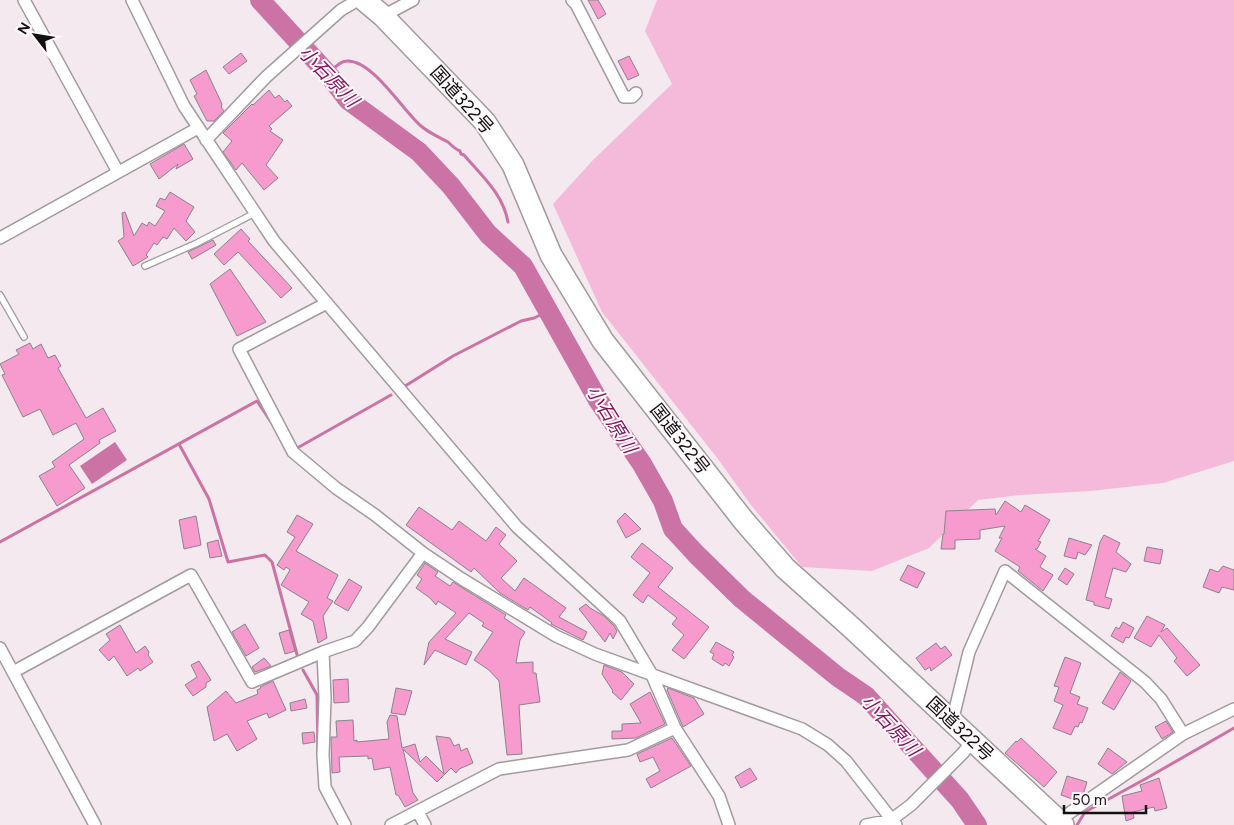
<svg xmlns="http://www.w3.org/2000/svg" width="1234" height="825" viewBox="0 0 1234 825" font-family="Figtree,'Noto Sans JP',sans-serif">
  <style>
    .green { fill: #f5bad9 }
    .water { fill: #cb73a5 }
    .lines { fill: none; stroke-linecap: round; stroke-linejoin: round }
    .stream { stroke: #cb73a5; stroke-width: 3 }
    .river { stroke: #cb73a5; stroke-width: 20 }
    .building { fill: #f79ace; stroke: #8c8388 }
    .lane-casing { stroke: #a39a9f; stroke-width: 8 }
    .street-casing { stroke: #a39a9f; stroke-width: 14 }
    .highway-casing { stroke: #a39a9f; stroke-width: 24 }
    .lane { stroke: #fff; stroke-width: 5.5 }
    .street { stroke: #fff; stroke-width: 11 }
    .highway { stroke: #fff; stroke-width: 21 }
    .labels { text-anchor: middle; stroke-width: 4; stroke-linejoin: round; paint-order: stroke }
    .street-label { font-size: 18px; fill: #141012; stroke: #fef8fb }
    .water-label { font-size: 19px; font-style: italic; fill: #81165d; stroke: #fef8fb }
  </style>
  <rect width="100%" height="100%" fill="#f3e9ee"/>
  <path class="green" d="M657,0H1234V461L1163,483L1090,491L1020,495L978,500L929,548L872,571L802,567L751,505L718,459L602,312L553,204L593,160L672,84L645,31Z"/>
  <path class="water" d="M115,442L127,460L92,484L80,466Z"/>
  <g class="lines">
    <path class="stream" d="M328,74C334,69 339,61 347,61C373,60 403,111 421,126C429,133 439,137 448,142C452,146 455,149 460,151L461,154L464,155C482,176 503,194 508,222
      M402,388L453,356L521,321L534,318L549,311
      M179,444L209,499L228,562L265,555L272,562L298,658
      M299,447L391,395
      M0,542L257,401L271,422
      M303,670L317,695L318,756
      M1077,825L1085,812L1147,778L1234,728"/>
    <path class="river" d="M260,0L328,74L348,100L419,152L451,186L488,234L523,266L598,400L642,464L663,501L673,529L696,554L742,599L838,677L866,696L960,800L977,825"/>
  </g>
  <path class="building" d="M588,0H598L606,14L598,19Z
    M241,53L247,61L229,74L223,67Z
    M629,56L639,75L628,80L618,61Z
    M206,70L222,104L221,107L224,111L214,121H207L194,96L197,94L190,80Z
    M269,90L275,98L279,95L285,102L287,100L292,106L269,126L272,129L270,131L283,140L266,165L278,178L264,190L242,163L236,170L223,152L232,141L223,133L252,104L253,105Z
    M184,144L193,159L176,169L178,164L159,179L150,164Z
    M170,192L194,207L186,221L195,232L186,241L174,228L167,239L163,237L157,245L154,243L146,255L148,257L133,266L118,241L124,237L122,213L125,212L134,236L142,223L147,226L149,222L155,226L165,211L156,206L160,198L165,200Z
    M241,229L250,239L248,241L292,288L281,298L238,252L224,265L214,254Z
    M213,240L216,245L192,259L188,252Z
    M230,269L266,322L237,336L210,284Z
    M30,343L33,349L41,344L48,358L55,355L61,366L58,368L86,418L103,408L116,431L99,440L100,443L69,465L85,488L57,506L39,476L55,467L52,462L84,439L76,423L53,435L40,409L23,417L2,375L5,374L0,364L19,354L16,350Z
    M1005,501L1021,512L1025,505L1050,520L1038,541L1041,542L1037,549H1035L1046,556L1040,567L1053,575L1043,591L1018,571L1020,567L995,551L1002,538H999L1005,526L980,530V539L955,540V549H941L943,534H944L946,511L995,509L996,515Z
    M419,507L452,530L459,521L486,541L496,527L506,535L499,544L517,561L501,578L515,591L524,578L566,608L559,617L587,632L583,640L551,624L552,623L530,607L528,610L500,593L474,568L471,572L406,525Z
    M625,513L641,529L626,538L617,521Z
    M297,515L313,524L296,551L338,575L327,598L333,601L323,616L327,638L318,643L313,621L301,614L309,602L281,585L290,570L286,567L284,570L277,565L295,537L287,532Z
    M196,516L201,545L184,549L179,520Z
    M1104,535L1120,543L1116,552L1131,564L1126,572L1113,568L1105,597L1112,599L1109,609L1094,605V602L1086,600L1100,542Z
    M1069,538L1085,543L1092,545L1085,555L1078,552L1076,559L1064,556Z
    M218,540L222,556L210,558L207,543Z
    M642,543L673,568L658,587L709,627L684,659L672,650L684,635L672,624L677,618L648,595L643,603L633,595L650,573L631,557Z
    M1147,547L1163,550L1160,564L1144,561Z
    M425,563L438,572L435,576L450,586L453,582L490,605L506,615L504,618L525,632L520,640L516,663L533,662V673H536L540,702L519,705L522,754L507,755L499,681L489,670L474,660L493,632L482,626L484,623L469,613L445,639L472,652L466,665L435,650L424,665L429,642L456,613L438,601L436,605L430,598L416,588L422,579L417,575Z
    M908,565L925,573L917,588L900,580Z
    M1223,566L1234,570V590L1222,587L1219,593L1203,587L1210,569L1218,572Z
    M1065,568L1074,574L1067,585L1058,579Z
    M349,579L362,587L348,611L334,603Z
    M586,604L590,608L604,616L614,626L617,631L613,639L610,633L605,642L579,609Z
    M1147,616L1165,625L1161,632L1167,628L1200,665L1187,676L1174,661L1177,658L1159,635L1151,647L1134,638Z
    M1123,622L1134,628L1129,638L1126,637L1123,643L1111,636L1116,627L1119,629Z
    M245,624L259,648L246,656L232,632Z
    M120,625L136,653L145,646L149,652L148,655L153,662L140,671L138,668L127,676L114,656L109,661L99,650L110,640L106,634Z
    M289,630L295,651L285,654L279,633Z
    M716,642L734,652L732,655L734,657L729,666L725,663L723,666L712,659L714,654L710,652Z
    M936,643L941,649L945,646L952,655L931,671L930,667L925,670L916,658Z
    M1065,657L1081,663L1070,693L1080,697L1077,704L1088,708L1082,723L1080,722L1078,727L1075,726L1071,735L1053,728L1063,705L1054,701L1059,687L1054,686Z
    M264,658L271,666L255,672L252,667Z
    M199,661L211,680L206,683V687L193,696L185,685L197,677L191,665Z
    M604,665L622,672L634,684L621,700L612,692L613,691L602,674Z
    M1120,672L1131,681L1114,710L1102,703Z
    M348,679L349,702L334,703L333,680Z
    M273,681L286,710L269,718L267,713L247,721L257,739L237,751L227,734L214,741L207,707L226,691L236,703L258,694L257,690L261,688L260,687Z
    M396,688L412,691L405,715L391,713Z
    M668,688L694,698L704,714L683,727L667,690Z
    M650,692L665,724L636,738L612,739V731H622V724L641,723L630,704Z
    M305,699L307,708L291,711L290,703Z
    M390,715L397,716L402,748L415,744L420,762L426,756L444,774L436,736L450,738L454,746L459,744L461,751L467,748L473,763L459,769L456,773L451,768L437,782L403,749L413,793L418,800L405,807L398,795H396L390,767L374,770L372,758L368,759V756L339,757L340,772L332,773L331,737H337L336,721L353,720L354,741L357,740V742L389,739L387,722Z
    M1166,721L1173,732L1162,739L1155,727Z
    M314,732L315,742L303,744L302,733Z
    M672,738L691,766L651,788L646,779L660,771L653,757L640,762L637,754Z
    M1021,738L1057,772L1044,787L1005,753L1016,741L1017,742Z
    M1108,748L1127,762L1112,774L1098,764Z
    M750,768L757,779L741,788L735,777Z
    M1067,776L1087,782L1083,795L1075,800L1061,795Z
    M1159,778L1167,808L1155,811L1154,807L1133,812L1134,818L1126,821L1122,796L1142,791L1140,785Z"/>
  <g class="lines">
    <g class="lane-casing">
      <path id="lane" d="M145,266L195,244L255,213
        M0,295L24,337"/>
    </g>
    <g class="street-casing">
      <path id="street" d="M24,0L118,172
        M132,0L184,106L274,241L517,527L620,621L651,673L675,728L719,796L729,825
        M572,0L576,4L624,97H632L636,93
        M383,16L413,0
        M206,140L266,77L341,10L358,0
        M0,238L198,128
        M327,303L239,349L293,452L336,488L375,515L423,553L462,579L556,636L595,654L802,729L828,745L846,761L896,825
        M0,648L95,825
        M323,652L325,698L323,755L325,787L345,825
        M13,672L191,575L252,682L323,652L355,641L368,627L423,553
        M952,722L969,652L1005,571L1145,682L1161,699L1183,734
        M418,812L425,825
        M1058,821L1183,734L1234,709
        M391,825L499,769L628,750L675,728
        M866,825L891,820L911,805L963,753L972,741"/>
    </g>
    <g class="highway-casing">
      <path id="highway" d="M364,0L383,16L485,122L513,165L551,255L603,341L744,521L785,568L852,628L1063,825"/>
    </g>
    <use href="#lane" class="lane"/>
    <use href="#street" class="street"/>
    <use href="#highway" class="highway"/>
  </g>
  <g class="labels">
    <g class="street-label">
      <text transform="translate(462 100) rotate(48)" y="6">国道322号</text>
      <text transform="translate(680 439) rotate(52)" y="6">国道322号</text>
      <text transform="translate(960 729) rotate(43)" y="6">国道322号</text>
    </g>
    <g class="water-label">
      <text transform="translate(329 76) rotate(46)" y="7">小石原川</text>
      <text transform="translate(612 419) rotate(58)" y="7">小石原川</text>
      <text transform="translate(891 725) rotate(47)" y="7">小石原川</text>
    </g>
  </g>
  <g transform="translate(35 35) rotate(301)" stroke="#fef8fb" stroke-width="4" paint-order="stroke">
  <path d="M0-4L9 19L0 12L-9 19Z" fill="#141012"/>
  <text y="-8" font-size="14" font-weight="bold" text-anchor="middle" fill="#141012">N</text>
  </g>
  <path d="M1064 805v8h82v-8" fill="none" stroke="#141012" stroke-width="2.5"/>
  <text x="1072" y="805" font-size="15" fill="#141012" stroke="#fef8fb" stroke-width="4" paint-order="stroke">50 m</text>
</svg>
